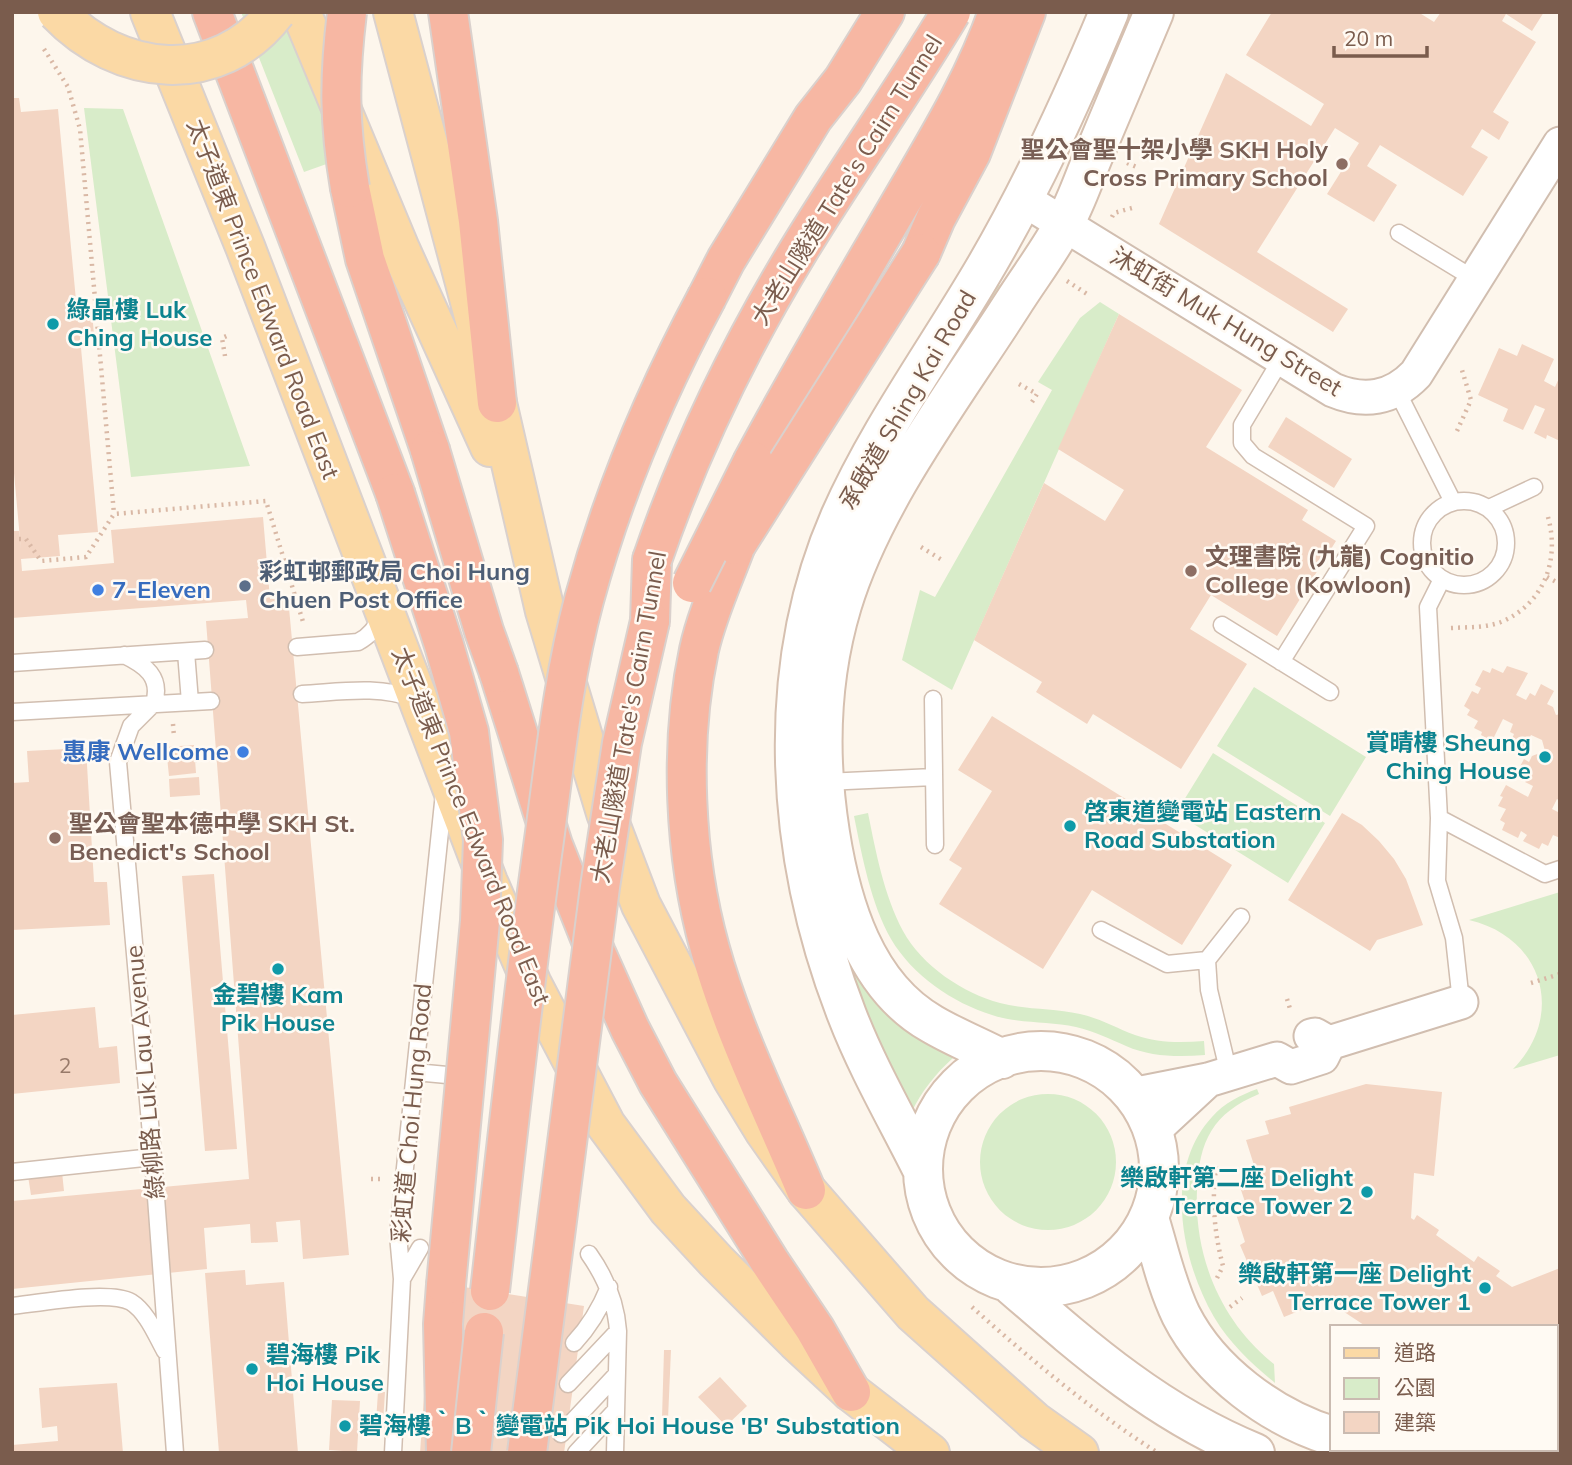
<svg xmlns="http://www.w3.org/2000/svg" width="1572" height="1465" viewBox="0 0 1572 1465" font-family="Mulish,'Noto Sans TC',sans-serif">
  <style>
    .green { fill: #d8ecc9 }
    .building { fill: #f3d5c3 }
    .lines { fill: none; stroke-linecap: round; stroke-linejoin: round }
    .lane-casing { stroke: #d1beb0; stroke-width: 19 }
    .street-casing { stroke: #d1beb0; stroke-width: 37 }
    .secondary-casing { stroke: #d6c0b0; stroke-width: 42 }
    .primary-casing { stroke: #dad1cd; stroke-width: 42 }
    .highway-casing { stroke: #dad1cd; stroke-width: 42 }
    .path { stroke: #d9b8a5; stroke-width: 4.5; stroke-dasharray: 2 5; stroke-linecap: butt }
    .lane { stroke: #fff; stroke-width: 16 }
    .street { stroke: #fff; stroke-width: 33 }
    .secondary { stroke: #fff; stroke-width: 38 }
    .primary { stroke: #fbd9a5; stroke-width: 38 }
    .highway { stroke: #f7b7a3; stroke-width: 38 }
    .primary-bridge-casing { stroke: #dad1cd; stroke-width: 42; stroke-linecap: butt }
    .highway-bridge-casing { stroke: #dad1cd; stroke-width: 42; stroke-linecap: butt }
    .primary-bridge { stroke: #fbd9a5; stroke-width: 38 }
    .highway-bridge { stroke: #f7b7a3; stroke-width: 38 }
    .education-dot { fill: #8d6e63; stroke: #fffaf3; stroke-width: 2.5 }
    .culture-dot { fill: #0f9aa8; stroke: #fffaf3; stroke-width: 2.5 }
    .service-dot { fill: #5c6f8a; stroke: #fffaf3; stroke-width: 2.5 }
    .shop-dot { fill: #3f7fe0; stroke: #fffaf3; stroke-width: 2.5 }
    .labels { text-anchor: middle; stroke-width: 5; stroke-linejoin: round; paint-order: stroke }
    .number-label { font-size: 21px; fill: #987a6a }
    .education-label { font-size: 24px; font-weight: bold; fill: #785e54; stroke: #fffaf3; text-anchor: start }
    .street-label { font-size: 24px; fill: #7a5c4d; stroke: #fffaf3 }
    .culture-label { font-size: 24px; font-weight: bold; fill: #0d838f; stroke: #fffaf3; text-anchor: start }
    .service-label { font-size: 24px; font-weight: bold; fill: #4e5e75; stroke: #fffaf3; text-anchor: start }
    .shop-label { font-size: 24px; font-weight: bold; fill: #366cbe; stroke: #fffaf3; text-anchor: start }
  </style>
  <rect width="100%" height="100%" fill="#fdf6ec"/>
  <path class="green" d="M241,12H289L349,156L304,172Z
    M84,108L123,109L250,466L131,477Z
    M990,279L1004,288C954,364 897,439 860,522C811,630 801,756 828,870C836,908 848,945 870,978C892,1011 921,1037 954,1057C935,1074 922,1091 911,1113C895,1086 879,1058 865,1029C793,871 783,684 850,523C864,489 884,457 903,426C932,377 961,328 990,279Z
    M1100,302L1119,314L952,690L902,660L920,590L935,597L1052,390L1038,382L1080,318Z
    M1254,687L1366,757L1330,816L1217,746Z
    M1213,753L1325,823L1288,883L1176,813Z
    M868,813C876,853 884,895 903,931C922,966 963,993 1000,1003C1026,1010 1053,1008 1080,1014C1099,1018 1116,1028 1135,1035C1157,1043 1180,1043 1204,1041L1205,1055C1178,1057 1151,1057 1126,1046C1110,1039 1094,1031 1076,1027C1048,1021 1019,1024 992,1015C953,1003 912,975 891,939C871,904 862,856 854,816Z
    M1560,892V1055L1513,1069C1566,1015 1543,937 1469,920Z
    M1257,1089L1259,1094C1213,1113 1199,1141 1197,1190C1194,1257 1221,1322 1274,1364L1275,1383C1252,1364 1230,1344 1214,1317C1181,1260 1163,1170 1212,1117C1224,1103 1241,1095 1257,1089Z
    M980 1162a68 68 0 1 1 136 0a68 68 0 1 1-136 0Z"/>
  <path class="building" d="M1272,12H1418L1434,22L1441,12L1491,14L1492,12H1544L1532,31L1506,14L1502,21L1536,42L1493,112L1509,122L1499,140L1482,129L1471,147L1488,157L1463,196L1380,145L1367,166L1397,185L1374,222L1327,194L1359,143L1335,128L1257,252L1348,309L1333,332L1159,224L1226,73L1311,126L1324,104L1246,55Z
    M12,98H19L21,112L58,109L77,311L92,310L94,336L80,337L98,532L58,535L60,556L21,559L22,571L114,563L111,530L263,517L270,599L288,597L349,1255L303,1259L300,1220L276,1222L278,1242L251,1243L250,1224L204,1228L207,1269L12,1289V1201L249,1179L206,621L248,618L246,600L12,618V531H19L21,550L12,451Z
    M1119,314L1242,390L1206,447L1308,510L1302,520L1336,541L1277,636L1211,595L1190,629L1247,664L1181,769L1093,714L1087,724L1036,692L1042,682L974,640L1044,483L1105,521L1124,490L1058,449Z
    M1522,344L1554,359L1544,381L1555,387L1560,376V441L1547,435L1546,439L1534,433L1545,409L1535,405L1523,430L1503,421L1508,409L1478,395L1499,348L1517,356Z
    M1286,417L1352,459L1334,488L1268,447Z
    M1507,666L1528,673L1516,695L1526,700L1530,693L1535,696L1541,684L1554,691L1547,704L1553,707L1556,715L1560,714V801L1557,799L1552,809L1560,813V838L1553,835L1548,846L1542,843L1539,849L1523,841L1527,835L1521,831L1518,838L1502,830L1505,823L1500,820L1506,809L1498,806L1503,797L1500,796L1506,785L1528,797L1533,786L1525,782L1528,777L1517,772L1524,759L1529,762L1532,756L1545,751L1542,740L1531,735L1521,753L1509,746L1514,734L1510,732L1513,724L1503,719L1492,741L1481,735L1482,732L1474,728L1478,721L1467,715L1470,710L1464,706L1472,691L1478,694L1481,688L1475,685L1483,670L1490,673L1492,668L1503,673Z
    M992,716L1232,865L1182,945L1092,890L1043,969L939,904L962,868L949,860L992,791L958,770Z
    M194,745L196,773L169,776L166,747Z
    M86,748L94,882H107L110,925L12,930V783L29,782L27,751Z
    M199,777L200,795L170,797L169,779Z
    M1342,813L1362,825L1379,841L1394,859L1406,879L1423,925L1377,940L1370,951L1288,900Z
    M214,874L237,1149L205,1151L182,876Z
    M95,1007L99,1048L117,1046L120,1083L12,1094V1015Z
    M1366,1084L1442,1092L1434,1176L1414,1173L1411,1218L1414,1220L1417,1215L1439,1230L1436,1235L1474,1262L1478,1256L1500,1271L1496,1276L1512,1287L1560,1268V1408H1556V1327H1367L1326,1300L1284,1317L1273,1291L1262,1296L1240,1245L1245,1242L1236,1214L1248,1211L1240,1187L1259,1181L1246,1140L1269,1134L1265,1121L1291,1114L1289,1107Z
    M62,1172L64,1191L31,1195L28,1176Z
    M245,1270L246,1285L284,1282L298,1453H219L205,1273Z
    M432,1282L584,1306L564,1453H420Z
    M664,1350H671L668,1419L662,1418Z
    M720,1377L747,1406L726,1426L698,1397Z
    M117,1383L123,1453H12V1445L58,1441L57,1426L42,1428L39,1388Z
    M378,1392H385L383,1422H376Z
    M332,1400L360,1401L357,1452L329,1450Z"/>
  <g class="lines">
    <g class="lane-casing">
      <path id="lane" d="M1399,233L1476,280
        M1397,391L1453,502
        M1422 543a42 42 0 1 1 84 0a42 42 0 1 1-84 0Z
        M1489,508L1534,487
        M1442,579L1428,607L1439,818L1545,874L1560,869
        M1222,625L1330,692
        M297,647L358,642C370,636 376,627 382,615
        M186,652L190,702
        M124,655C145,665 162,677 154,703
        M1281,662L1366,526L1253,456L1242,443V425L1282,358
        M12,663L205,650
        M302,694C340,692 378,685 415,699
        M933,699L935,845
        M154,703L131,726L118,762L153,1157L175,1453
        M12,712L211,701
        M825,782L934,777
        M1439,818L1437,881L1454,938L1461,1002
        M1101,930L1167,964L1207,960L1241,917
        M1207,960L1209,990L1229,1074
        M415,1072L468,1077
        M12,1172L153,1157
        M589,1254C606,1278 616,1302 618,1331L615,1453
        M402,1279L420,1248
        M12,1306C39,1303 109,1290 131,1302C147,1312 156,1335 165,1351
        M574,1343C590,1326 600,1309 609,1287
        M568,1384L618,1331
        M561,1434L617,1374
        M393,1453L402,1279L398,1235L444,793
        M576,1453L616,1410"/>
    </g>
    <g class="street-casing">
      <path id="street" d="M1023,199L1333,390C1364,403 1392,399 1416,374L1560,144
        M1311,1036L1315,1035L1329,1043L1461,1002
        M1132,1095L1208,1080L1277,1059L1291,1067L1322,1057L1329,1043
        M1153,1131L1208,1080"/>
    </g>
    <g class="secondary-casing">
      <path id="secondary" d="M923 1169a118 118 0 1 1 236 0a118 118 0 1 1-236 0Z
        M1002,1059C979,1047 954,1037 932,1024C865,986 841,903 830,833C818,757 820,678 842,605C874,500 953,397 1012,305C1029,278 1049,252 1064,224C1077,201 1085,175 1095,152C1115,105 1134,59 1154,12
        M921,1167C896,1117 867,1067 847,1015C786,859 772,673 840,517C877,433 932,357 979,278C1030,193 1071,103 1109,12
        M1149,1218C1159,1250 1166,1284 1181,1315C1210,1372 1271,1417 1332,1436
        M1010,1284C1087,1351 1159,1414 1255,1453
        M1375,1449L1391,1453"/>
    </g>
    <g class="primary-casing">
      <path id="primary" d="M150,12L246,249L488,882L532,984L606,1125L668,1209L716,1261L796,1341L851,1392L930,1453
        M301,12L400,249L490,447
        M393,12L497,403L545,611L606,813L641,905L732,1078L765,1132L806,1190L913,1313L1034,1421L1079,1453"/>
    </g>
    <g class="highway-casing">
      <path id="highway" d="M212,12L395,493
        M448,12L478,221L497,403
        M350,188L365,259L430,450
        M921,253L936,218L971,153L1026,12
        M707,297L726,260L813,118L843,80L885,12
        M753,461C800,373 851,288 901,202C936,142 975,79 998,12
        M736,545C723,580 707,614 699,650C679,744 684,856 710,949C733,1032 773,1111 806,1190
        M650,621L652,560
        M499,673L553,845L596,953L630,1029L658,1083L770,1262L815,1329L851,1392
        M446,1285L443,1324L446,1453"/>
    </g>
    <path class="path" d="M44,49L68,87L80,129L114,514
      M1127,163L1139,168
      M1112,217L1114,213L1132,208
      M1067,281L1087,294
      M225,356L222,338L229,335
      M1019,384L1037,394L1032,402
      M1457,431L1471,400L1462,370
      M12,539H26L41,561L86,557L114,514L266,501L304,625
      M921,547L942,560
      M1547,577L1560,584
      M1451,628C1468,627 1485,628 1501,622C1544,604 1560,560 1548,517
      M173,724L174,737
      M195,760L217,759
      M1531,983L1560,974
      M1287,999L1291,1012
      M371,1179H383
      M1217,1278L1223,1266C1214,1232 1211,1197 1217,1162
      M972,1307C1031,1360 1091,1410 1158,1453
      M1230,1307L1242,1298"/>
    <use href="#lane" class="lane"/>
    <use href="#street" class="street"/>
    <use href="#secondary" class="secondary"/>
    <use href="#primary" class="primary"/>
    <use href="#highway" class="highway"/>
    <g class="primary-bridge-casing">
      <path id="primary-bridge" d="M57,12C119,77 218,88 276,12"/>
    </g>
    <g class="highway-bridge-casing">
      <path id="highway-bridge" d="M347,12C339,78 339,123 350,188
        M430,450L484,631L499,673
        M395,493L444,645L469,732L483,840L480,921L446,1285
        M736,545L921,253
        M652,560C689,452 738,350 797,253C846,172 902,94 951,12
        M692,583L753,461
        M490,1291C507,1141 523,990 544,840C555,760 563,678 584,600C613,493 655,394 707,297
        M471,1453L484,1332
        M527,1453L600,887L622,743L650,621"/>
    </g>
    <use href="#primary-bridge" class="primary-bridge"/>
    <use href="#highway-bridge" class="highway-bridge"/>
  </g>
  <g class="education-dot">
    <circle cx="1342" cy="164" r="7"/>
    <circle cx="1191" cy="571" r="7"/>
    <circle cx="55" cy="838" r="7"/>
  </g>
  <g class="culture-dot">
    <circle cx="53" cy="324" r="7"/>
    <circle cx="1545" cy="757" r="7"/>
    <circle cx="1070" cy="826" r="7"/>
    <circle cx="278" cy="969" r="7"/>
    <circle cx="1367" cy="1192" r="7"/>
    <circle cx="1485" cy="1288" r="7"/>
    <circle cx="252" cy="1369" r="7"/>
    <circle cx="345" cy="1426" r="7"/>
  </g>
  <circle class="service-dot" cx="245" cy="586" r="7"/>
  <g class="shop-dot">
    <circle cx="98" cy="590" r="7"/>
    <circle cx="243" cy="752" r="7"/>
  </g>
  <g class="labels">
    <g class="number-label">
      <text x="65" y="1073">2</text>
    </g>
    <g class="education-label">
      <text x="1328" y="158" text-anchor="end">聖公會聖十架小學 SKH Holy<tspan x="1328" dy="28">Cross Primary School</tspan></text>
      <text x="1205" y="565">文理書院 (九龍) Cognitio<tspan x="1205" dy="28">College (Kowloon)</tspan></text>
      <text x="69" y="832">聖公會聖本德中學 SKH St.<tspan x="69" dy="28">Benedict's School</tspan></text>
    </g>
    <g class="street-label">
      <text transform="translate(847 180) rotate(-58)" y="8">大老山隧道 Tate's Cairn Tunnel</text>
      <text transform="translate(263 299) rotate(69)" y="8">太子道東 Prince Edward Road East</text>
      <text transform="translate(1226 322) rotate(31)" y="8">沐虹街 Muk Hung Street</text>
      <text transform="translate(908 400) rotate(-60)" y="8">承啟道 Shing Kai Road</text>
      <text transform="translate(629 717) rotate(-80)" y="8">大老山隧道 Tate's Cairn Tunnel</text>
      <text transform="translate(471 826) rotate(68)" y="8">太子道東 Prince Edward Road East</text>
      <text transform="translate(145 1072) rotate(-95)" y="8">綠柳路 Luk Lau Avenue</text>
      <text transform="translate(412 1113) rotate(-85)" y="8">彩虹道 Choi Hung Road</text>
    </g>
    <g class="culture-label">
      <text x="67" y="318">綠晶樓 Luk<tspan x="67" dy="28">Ching House</tspan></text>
      <text x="1531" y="751" text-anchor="end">賞晴樓 Sheung<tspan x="1531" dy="28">Ching House</tspan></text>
      <text x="1084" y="820">啓東道變電站 Eastern<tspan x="1084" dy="28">Road Substation</tspan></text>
      <text x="278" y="1003" text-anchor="middle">金碧樓 Kam<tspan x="278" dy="28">Pik House</tspan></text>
      <text x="1353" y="1186" text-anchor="end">樂啟軒第二座 Delight<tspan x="1353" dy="28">Terrace Tower 2</tspan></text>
      <text x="1471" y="1282" text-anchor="end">樂啟軒第一座 Delight<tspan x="1471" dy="28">Terrace Tower 1</tspan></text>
      <text x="266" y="1363">碧海樓 Pik<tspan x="266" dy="28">Hoi House</tspan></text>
      <text x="359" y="1434">碧海樓‵B‵變電站 Pik Hoi House 'B' Substation</text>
    </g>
    <g class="service-label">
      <text x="259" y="580">彩虹邨郵政局 Choi Hung<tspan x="259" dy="28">Chuen Post Office</tspan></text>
    </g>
    <g class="shop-label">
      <text x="112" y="598">7-Eleven</text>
      <text x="229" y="760" text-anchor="end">惠康 Wellcome</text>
    </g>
  </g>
  <rect width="1572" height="1465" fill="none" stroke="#7a5c4d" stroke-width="28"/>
  <rect x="1330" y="1325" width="228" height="126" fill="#fffaf3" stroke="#cabbb1" stroke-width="2"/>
  <rect x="1344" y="1348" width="35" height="10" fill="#fbd9a5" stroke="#cabbb1" stroke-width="2"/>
  <text x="1394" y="1360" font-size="21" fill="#7a5c4d">道路</text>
  <rect x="1344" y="1378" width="35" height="21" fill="#d8ecc9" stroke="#cabbb1" stroke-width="2"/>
  <text x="1394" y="1395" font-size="21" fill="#7a5c4d">公園</text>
  <rect x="1344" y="1412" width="35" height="21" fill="#f3d5c3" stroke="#cabbb1" stroke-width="2"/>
  <text x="1394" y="1430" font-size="21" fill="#7a5c4d">建築</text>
  <path d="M1334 46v10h93v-10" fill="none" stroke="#7a5c4d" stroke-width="3.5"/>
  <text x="1344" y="46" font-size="21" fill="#7a5c4d" stroke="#fffaf3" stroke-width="5" paint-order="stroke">20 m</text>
</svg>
